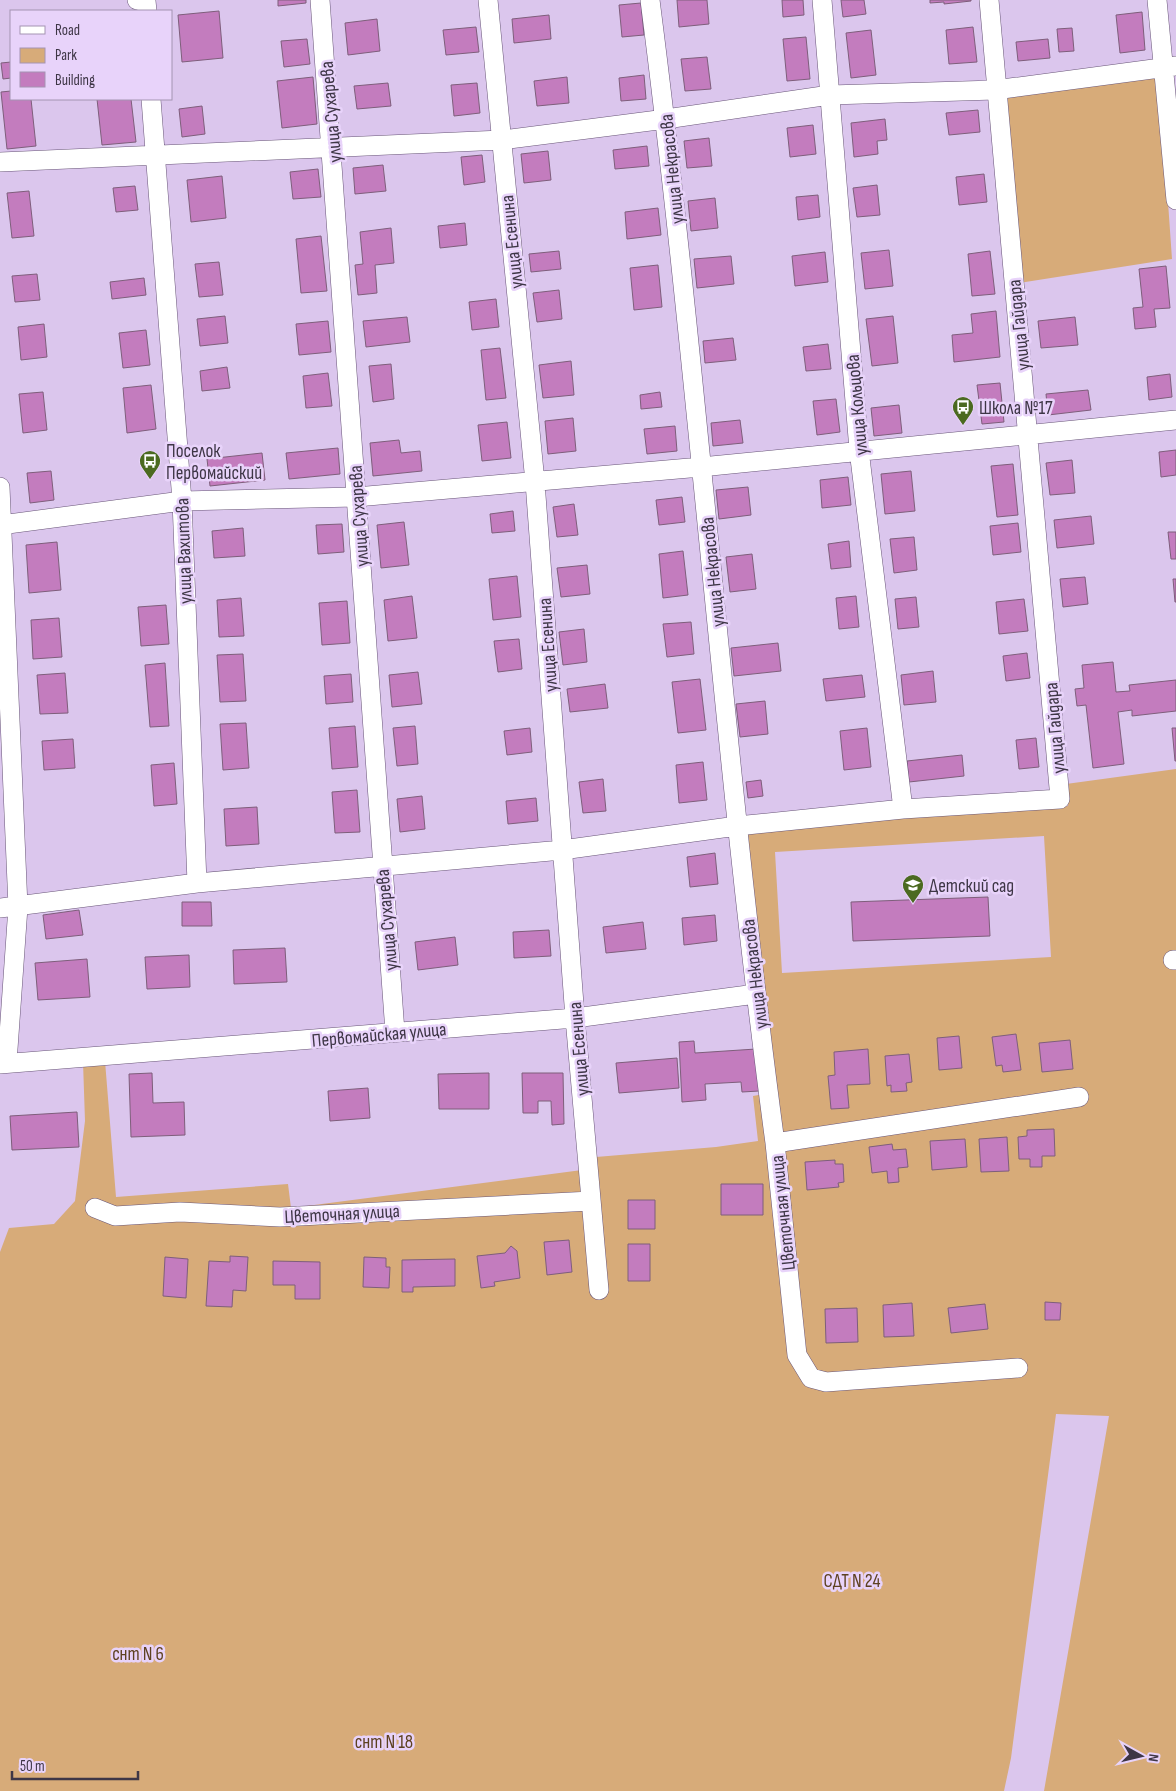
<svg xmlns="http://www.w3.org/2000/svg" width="1176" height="1791" viewBox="0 0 1176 1791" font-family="'Sofia Sans Condensed',sans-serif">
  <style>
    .green { fill: #d7ab79; fill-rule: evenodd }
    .building { fill: #c37cbe; stroke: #7e5e7b }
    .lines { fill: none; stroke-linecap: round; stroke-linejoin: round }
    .street-casing { stroke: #695678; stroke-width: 20 }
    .street { stroke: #fff; stroke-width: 19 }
    .labels { text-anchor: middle; stroke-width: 5; stroke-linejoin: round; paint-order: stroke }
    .street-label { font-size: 19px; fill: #3e3646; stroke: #e8d3fa }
    .poi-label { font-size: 19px; fill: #3e3646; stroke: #e8d3fa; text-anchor: start }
    .park-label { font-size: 19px; fill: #5d4120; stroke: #e8d3fa }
  </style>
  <rect width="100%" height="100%" fill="#dbc6ed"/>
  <path class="green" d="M1159,74L1172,259L1019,283L1002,95Z
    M1176,769V1791H1044L1109,1416L1056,1414L1011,1758L1004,1791H0V1252L9,1228L54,1224L75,1201L85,1121L83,1062L105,1061L116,1197L288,1184L291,1208L582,1170L596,1157L716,1147L758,1141L753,1096L764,1094L736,831L903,815L1068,806L1066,784ZM1044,836L1051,957L782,973L775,852Z"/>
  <path class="building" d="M278,0H306V3L278,6Z
    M677,0H707L709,24L679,27Z
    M782,0H803L804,15L783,17Z
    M841,0H864L866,14L843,17Z
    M930,0H971V1L944,4V2L930,3Z
    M641,3L644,35L622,37L619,5Z
    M219,11L223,58L182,62L178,15Z
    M1142,12L1145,50L1120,53L1116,15Z
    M549,15L551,39L514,43L512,19Z
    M377,19L380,51L348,55L345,23Z
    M476,27L479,52L446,55L443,30Z
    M973,27L977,62L949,64L946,30Z
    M1072,28L1074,51L1059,52L1057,29Z
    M871,30L876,75L851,78L846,33Z
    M806,37L810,79L787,81L783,39Z
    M307,39L310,64L284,67L281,41Z
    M1048,39L1050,58L1018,61L1016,42Z
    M707,57L711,89L685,91L681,59Z
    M11,62V78L3,79L1,63Z
    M644,75L646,99L621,101L619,78Z
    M313,77L317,124L282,128L277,81Z
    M567,77L569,103L537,106L534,81Z
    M388,83L391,106L357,109L354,86Z
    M477,83L480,113L454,116L451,85Z
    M11,91V99H31L36,146L7,149L1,92Z
    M97,99H131L136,142L102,145Z
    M202,106L205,134L182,137L179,109Z
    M978,110L980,132L949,135L946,113Z
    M885,119L887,140L877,141L878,154L854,157L851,123Z
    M813,125L816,154L790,157L787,128Z
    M709,138L712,166L687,168L684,141Z
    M647,146L649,166L615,169L613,150Z
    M548,151L551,180L524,183L521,154Z
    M482,155L485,182L464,185L461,157Z
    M383,165L386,191L355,194L353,168Z
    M318,169L321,197L293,199L290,172Z
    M984,174L987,202L959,205L956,177Z
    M222,176L226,218L191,222L187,180Z
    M877,185L880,215L857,217L853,188Z
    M135,186L138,210L116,212L113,188Z
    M29,191L34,236L12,238L7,193Z
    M818,195L820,217L798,220L796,197Z
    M715,198L718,228L691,231L688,201Z
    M658,208L661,235L627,239L625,212Z
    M465,223L467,245L440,248L438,226Z
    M391,228L394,263L375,265L377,293L358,295L355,265L363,264L360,232Z
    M321,236L327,291L301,293L296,239Z
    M889,250L893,286L865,289L861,253Z
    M559,251L561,269L531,272L529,254Z
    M990,251L995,294L972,296L968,254Z
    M825,252L828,282L795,286L792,256Z
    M731,256L734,284L697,288L694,259Z
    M219,262L223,295L199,297L195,264Z
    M658,265L662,307L634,310L630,268Z
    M1166,266L1170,308L1154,309L1156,327L1135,329L1133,308L1143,307L1139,269Z
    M37,274L40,300L15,302L12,276Z
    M144,278L146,295L112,299L110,282Z
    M559,290L562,319L537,322L533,293Z
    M496,299L499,327L472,330L469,302Z
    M996,311L1000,357L954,362L952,335L973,333L971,314Z
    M225,316L228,343L200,346L197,319Z
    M893,316L898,363L872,366L866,319Z
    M407,317L410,342L366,347L363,321Z
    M1075,317L1078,345L1041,348L1038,321Z
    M328,321L331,352L299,355L296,324Z
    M44,324L47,357L21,360L18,327Z
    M146,330L150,365L123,368L119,333Z
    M733,338L736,360L705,363L703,341Z
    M828,344L831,369L806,371L803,347Z
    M500,348L506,398L486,400L481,350Z
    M571,361L574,395L543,398L539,365Z
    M391,364L394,399L373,402L369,366Z
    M227,367L230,388L202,391L200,371Z
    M328,373L332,406L306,408L303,376Z
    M1170,374L1172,397L1149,400L1147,377Z
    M1000,383L1004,422L982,424L977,385Z
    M151,385L156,429L127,433L123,388Z
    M1088,390L1091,410L1048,415L1046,394Z
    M43,392L47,430L23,433L19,394Z
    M660,392L662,407L641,409L640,395Z
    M836,399L840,432L817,435L813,401Z
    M899,405L902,433L874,436L871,408Z
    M573,418L576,451L548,454L545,421Z
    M740,420L743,443L713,446L711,423Z
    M507,422L511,458L482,461L478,425Z
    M675,426L677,451L647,454L644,429Z
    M399,440L401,453L420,451L422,471L373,476L370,443Z
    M338,448L340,474L289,479L286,453Z
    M1176,450V475L1161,477L1159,452Z
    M262,453L265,480L210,486L207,459Z
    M1072,460L1075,493L1050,495L1046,463Z
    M1013,464L1018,515L997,517L991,466Z
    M51,471L54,500L30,503L27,473Z
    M911,471L915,511L885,514L881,474Z
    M848,477L851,505L822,508L820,480Z
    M748,487L751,515L719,519L716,490Z
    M682,497L685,522L659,525L656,500Z
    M574,504L578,535L557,537L553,507Z
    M513,511L515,531L492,533L490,514Z
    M1091,516L1094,544L1057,548L1054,520Z
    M404,522L409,565L381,568L377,525Z
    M1018,523L1021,552L993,555L990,526Z
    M342,524L344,552L318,554L316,525Z
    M243,528L245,556L214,558L212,531Z
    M1168,532H1176V559H1171Z
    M914,537L917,570L894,573L890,539Z
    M849,541L851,567L831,569L828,544Z
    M57,542L61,590L29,593L26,545Z
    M683,551L688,595L663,598L659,554Z
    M752,554L756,589L730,592L726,557Z
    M587,565L590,594L561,597L557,568Z
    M517,576L521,617L493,620L489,579Z
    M1085,577L1088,604L1063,607L1060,579Z
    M1173,579H1176V602H1175Z
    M412,596L417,638L388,641L384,600Z
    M856,596L859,627L839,629L836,598Z
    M916,597L919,627L898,629L895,599Z
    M241,598L244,636L219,637L217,600Z
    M1024,599L1028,631L999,634L996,602Z
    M347,601L350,643L322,645L319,603Z
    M166,605L169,644L141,646L138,607Z
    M59,618L62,657L33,659L31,620Z
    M691,622L694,654L667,657L663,624Z
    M584,629L587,662L563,665L559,632Z
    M519,639L522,669L498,672L494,641Z
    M778,643L781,671L734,676L731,648Z
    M1027,653L1030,678L1006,681L1003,656Z
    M243,654L246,701L220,702L217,655Z
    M1113,662L1116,692L1130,691L1129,685L1176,680V711L1132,716V710L1118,712L1124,764L1093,768L1086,705L1077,706L1075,689L1084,688L1082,665Z
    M165,663L169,726L150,727L145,665Z
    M933,671L936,702L904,705L901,675Z
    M418,672L422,704L392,707L389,675Z
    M65,673L68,713L40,714L37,675Z
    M351,674L353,702L326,704L324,676Z
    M862,675L865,697L826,701L823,679Z
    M700,679L706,730L678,733L672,682Z
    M605,684L608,708L570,712L567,689Z
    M765,701L768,734L740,737L736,704Z
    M246,723L249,768L223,770L220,724Z
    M355,726L358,767L332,769L329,728Z
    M415,726L418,764L397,766L393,728Z
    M530,728L532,752L507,755L504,731Z
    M867,728L871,767L844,770L840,731Z
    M1172,728H1176V761H1175Z
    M1036,738L1039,767L1019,769L1016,740Z
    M73,739L75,768L44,770L42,741Z
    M962,755L964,776L909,782L907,761Z
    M703,762L707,800L679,803L676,765Z
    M174,763L177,804L154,806L151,765Z
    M603,779L606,811L583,813L579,782Z
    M761,780L763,796L748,798L746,782Z
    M357,790L360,832L335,833L332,792Z
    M422,796L425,829L400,832L397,799Z
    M536,798L538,821L508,824L506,801Z
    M257,807L259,844L226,846L224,809Z
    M715,853L718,884L690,887L687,857Z
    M988,897L990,936L853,941L851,902Z
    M182,902H211L212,926H182Z
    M79,910L83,935L46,939L43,915Z
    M715,915L717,941L684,945L682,918Z
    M643,922L646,949L606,953L603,927Z
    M549,930L551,956L514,958L513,932Z
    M455,937L458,965L418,970L415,942Z
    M285,948L287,982L234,984L233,950Z
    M189,955L190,987L147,989L145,957Z
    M87,959L90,997L38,1000L35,963Z
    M1016,1034L1021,1070L1003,1072L1002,1065L996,1066L992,1037Z
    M959,1036L962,1068L939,1070L937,1038Z
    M1070,1040L1073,1069L1042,1072L1039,1043Z
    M694,1041L695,1053L756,1049L759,1091L742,1092L741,1082L705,1084L706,1100L682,1102L679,1042Z
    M868,1049L870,1084L847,1085L849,1108L831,1109L828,1076L835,1075L834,1052Z
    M909,1054L912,1082L906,1083L907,1091L891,1092V1085L887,1086L885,1056Z
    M677,1058L679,1088L619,1093L616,1063Z
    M152,1073L153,1103L184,1102L185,1135L131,1137L129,1074Z
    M489,1073V1109H439L438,1074Z
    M522,1073H563L564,1124L552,1125L551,1101H538V1113H523Z
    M368,1088L370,1118L330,1121L328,1091Z
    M77,1112L79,1147L12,1150L10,1116Z
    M1054,1129L1055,1156H1042V1167H1030V1159H1019L1018,1137L1027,1136V1130Z
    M1007,1137L1009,1171L981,1172L979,1139Z
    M965,1139L967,1167L932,1170L930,1141Z
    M892,1144L893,1150L906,1149L908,1167L898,1168L899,1182L888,1183L887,1171L872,1173L869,1147Z
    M835,1160V1164H843L844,1182L838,1183L839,1187L807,1190L805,1162Z
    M721,1184H763V1215H721Z
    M628,1200H655V1229H628Z
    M569,1240L572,1272L547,1275L544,1242Z
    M628,1244H650V1281H628Z
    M511,1246L517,1251L520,1278L494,1282L495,1286L481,1288L477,1256L505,1253Z
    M230,1256L248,1257L246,1291L233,1290L232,1307L206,1306L209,1261L230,1262Z
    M165,1257L188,1259L186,1298L163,1296Z
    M364,1257L386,1258V1267H390L389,1288L363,1287Z
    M455,1259V1286L413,1287V1292H402V1260Z
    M273,1261L320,1262V1299H295V1285H273Z
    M1045,1302L1061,1303L1060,1320H1045Z
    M912,1303L914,1336L884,1337L883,1305Z
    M985,1304L988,1329L951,1333L948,1308Z
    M857,1308L858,1342L826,1343L825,1309Z"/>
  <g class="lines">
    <g class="street-casing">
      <path id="street" d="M137,0L146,1L147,11
        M320,0L395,1032
        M488,0L535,482L575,1018L599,1290
        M650,0C699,380 724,763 775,1143
        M822,0L859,450L903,809
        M1157,0L1176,200
        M151,99L182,501L197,883
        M0,162L502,140L666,119L830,95L995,90L1176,66
        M0,487L18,907L7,1063
        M0,525L182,501L356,497L701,467L1176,420
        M0,908L197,883L562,850L737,826L903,809L1060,799L989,0
        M1173,960H1176
        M0,1064L575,1018L756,994
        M95,1208L115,1216L180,1212L280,1217L591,1201
        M1018,1368L826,1382L811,1378L797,1355L775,1143L1079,1097"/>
    </g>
    <use href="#street" class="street"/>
  </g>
  <defs>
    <g id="bus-pin" transform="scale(1.125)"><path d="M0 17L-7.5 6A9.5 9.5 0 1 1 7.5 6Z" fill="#4b6a20" stroke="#e8d3fa"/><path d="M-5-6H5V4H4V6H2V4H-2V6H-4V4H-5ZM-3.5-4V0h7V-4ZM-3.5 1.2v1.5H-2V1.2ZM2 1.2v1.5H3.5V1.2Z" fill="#fff"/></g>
    <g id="school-pin" transform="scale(1.125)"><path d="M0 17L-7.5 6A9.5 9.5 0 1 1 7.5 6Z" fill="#4b6a20" stroke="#e8d3fa"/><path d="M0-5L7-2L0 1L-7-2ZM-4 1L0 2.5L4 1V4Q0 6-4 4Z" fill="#fff"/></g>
  </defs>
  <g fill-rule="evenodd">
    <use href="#bus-pin" x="963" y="407"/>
    <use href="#bus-pin" x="150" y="461"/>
    <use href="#school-pin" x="913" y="885"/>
  </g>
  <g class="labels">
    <g class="street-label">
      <text transform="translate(330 112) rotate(-95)" y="7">улица Сухарева</text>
      <text transform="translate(671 169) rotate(-96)" y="7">улица Некрасова</text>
      <text transform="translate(511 242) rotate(-96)" y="7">улица Есенина</text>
      <text transform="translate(1018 325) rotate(-96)" y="7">улица Гайдара</text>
      <text transform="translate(856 405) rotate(-95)" y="7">улица Кольцова</text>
      <text transform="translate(358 516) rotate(-94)" y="7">улица Сухарева</text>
      <text transform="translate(183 551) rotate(-92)" y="7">улица Вахитова</text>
      <text transform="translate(712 572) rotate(-96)" y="7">улица Некрасова</text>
      <text transform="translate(547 645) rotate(-94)" y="7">улица Есенина</text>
      <text transform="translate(1054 728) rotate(-95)" y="7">улица Гайдара</text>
      <text transform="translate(386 920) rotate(-95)" y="7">улица Сухарева</text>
      <text transform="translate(754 974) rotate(-97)" y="7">улица Некрасова</text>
      <text transform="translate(379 1034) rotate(-5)" y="7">Первомайская улица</text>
      <text transform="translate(578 1049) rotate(-95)" y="7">улица Есенина</text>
      <text transform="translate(342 1213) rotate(-3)" y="7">Цветочная улица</text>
      <text transform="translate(782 1213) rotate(-96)" y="7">Цветочная улица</text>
    </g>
    <g class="poi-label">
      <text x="979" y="414">Школа №17</text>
      <text x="166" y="457">Поселок<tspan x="166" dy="22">Первомайский</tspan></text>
      <text x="929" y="892">Детский сад</text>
    </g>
    <g class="park-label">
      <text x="852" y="1587">СДТ N 24</text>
      <text x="138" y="1660">снт N 6</text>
      <text x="384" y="1748">снт N 18</text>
    </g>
  </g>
  <rect x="10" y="10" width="162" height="90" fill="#e8d3fa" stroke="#a494b2"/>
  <rect x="20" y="26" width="25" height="8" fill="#ffffff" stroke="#a494b2"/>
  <text x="55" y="35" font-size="15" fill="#3e3646">Road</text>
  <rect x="20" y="48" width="25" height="15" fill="#d7ab79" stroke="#a494b2"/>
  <text x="55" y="60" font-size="15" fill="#3e3646">Park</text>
  <rect x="20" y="72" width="25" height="15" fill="#c37cbe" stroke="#a494b2"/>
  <text x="55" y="85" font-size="15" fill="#3e3646">Building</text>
  <g transform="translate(1141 1756) rotate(98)" stroke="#e8d3fa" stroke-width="4" paint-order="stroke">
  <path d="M0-4L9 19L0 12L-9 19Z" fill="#3e3646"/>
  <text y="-8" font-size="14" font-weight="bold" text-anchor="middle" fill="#3e3646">N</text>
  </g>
  <path d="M12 1771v8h126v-8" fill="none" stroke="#3e3646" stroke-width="2.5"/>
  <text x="20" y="1771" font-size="15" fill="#3e3646" stroke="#e8d3fa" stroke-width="4" paint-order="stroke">50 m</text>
</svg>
